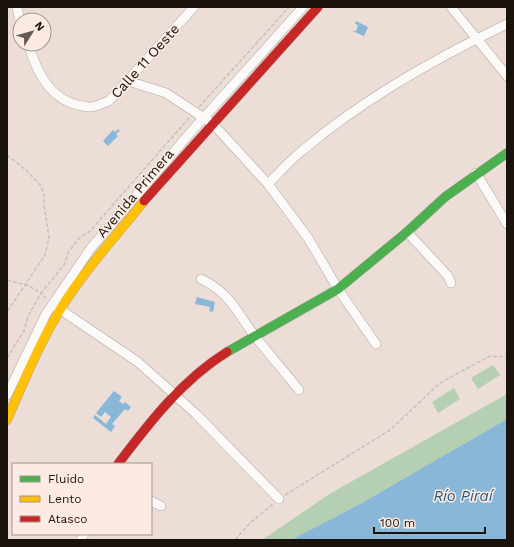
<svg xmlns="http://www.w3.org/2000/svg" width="514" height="547" viewBox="0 0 514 547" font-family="'Work Sans',sans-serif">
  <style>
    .green { fill: #b4cfb1 }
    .water { fill: #88b7d7 }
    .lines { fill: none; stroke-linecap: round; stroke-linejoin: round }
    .street-casing { stroke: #b0a59f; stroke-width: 10 }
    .fast-casing { stroke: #b0a59f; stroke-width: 10 }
    .slow-casing { stroke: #b0a59f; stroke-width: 10 }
    .jam-casing { stroke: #b0a59f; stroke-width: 10 }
    .path { stroke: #c4c0bd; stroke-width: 1.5; stroke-dasharray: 4 2; stroke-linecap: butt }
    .street { stroke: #fcfaf9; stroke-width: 9 }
    .fast { stroke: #4caf50; stroke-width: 9 }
    .slow { stroke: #ffc107; stroke-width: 9 }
    .jam { stroke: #c62828; stroke-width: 9 }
    .labels { text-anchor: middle; stroke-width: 3; stroke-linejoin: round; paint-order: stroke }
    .street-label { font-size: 14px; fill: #1a120c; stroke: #fbebe2 }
    .water-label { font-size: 15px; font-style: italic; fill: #24597c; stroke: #fbebe2 }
  </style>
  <rect width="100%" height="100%" fill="#ecded6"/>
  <path class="green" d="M493,365L500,375L478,389L471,378Z
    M454,388L460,399L438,413L432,402Z
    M507,394V419L360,504L291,540H262L331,493Z"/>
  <path class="water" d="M356,21L368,27L364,36L352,31H356L358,25L355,24Z
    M118,129L120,131L116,134L118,136L108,146L103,141L113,130L115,132Z
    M197,297L215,302L213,312L209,311L210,307L195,304Z
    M114,391L122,397L119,401L123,404L125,402L131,407L128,411L125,409L112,424L115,426L111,432L93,418L95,415L106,424L111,417L105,412L101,417L96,413Z
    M507,419V540H291L360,504Z"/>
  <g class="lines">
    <g class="street-casing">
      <path id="street" d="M17,7L20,21
        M451,7L507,76
        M28,44C38,75 51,103 88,107C94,108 103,103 109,101L194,7
        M128,81L166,93L213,124L268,184L308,238L338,289L376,344
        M476,173L507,224
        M268,184C279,173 290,160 303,150C363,99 436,58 507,24
        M407,232L448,276L451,283
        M201,279C230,293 236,311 254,335C268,353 284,371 299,390
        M55,306L138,362L196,414L279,499
        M7,395L46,314L91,248L190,133L303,7
        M151,501L161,506
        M81,540L84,534"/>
    </g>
    <g class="fast-casing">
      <path id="fast" d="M227,352L338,289L407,232L445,197L507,153"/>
    </g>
    <g class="slow-casing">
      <path id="slow" d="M7,420C27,374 46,327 75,287C96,257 121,230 144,201"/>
    </g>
    <g class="jam-casing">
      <path id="jam" d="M144,201L318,7
        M118,464C149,423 182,380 227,352"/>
    </g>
    <path class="path" d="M199,107L289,7
      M7,155L26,170L41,186L44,195V204L49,238L45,255L7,312
      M7,280L27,285L41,293L64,265L69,251L79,238L89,232L189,118
      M7,358L24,331L28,316L41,293L46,298
      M285,495L390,430L440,383L490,356L507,357
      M235,540L249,524L273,504"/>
    <use href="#street" class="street"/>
    <use href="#fast" class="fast"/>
    <use href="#slow" class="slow"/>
    <use href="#jam" class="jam"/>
  </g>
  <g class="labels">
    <g class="street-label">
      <text transform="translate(145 61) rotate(-48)" y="5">Calle 11 Oeste</text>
      <text transform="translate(135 193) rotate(-50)" y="5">Avenida Primera</text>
    </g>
    <g class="water-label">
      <text x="463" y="501">Río Piraí</text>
    </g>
  </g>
  <rect width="514" height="547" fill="none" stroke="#1a120c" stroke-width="16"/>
  <rect x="12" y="463" width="140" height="72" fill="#fbebe2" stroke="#a1948c"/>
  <rect x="20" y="476" width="20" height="6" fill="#4caf50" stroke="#a1948c"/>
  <text x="48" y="483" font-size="12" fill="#1a120c">Fluido</text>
  <rect x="20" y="496" width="20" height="6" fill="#ffc107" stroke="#a1948c"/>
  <text x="48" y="503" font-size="12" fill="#1a120c">Lento</text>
  <rect x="20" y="516" width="20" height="6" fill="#c62828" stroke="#a1948c"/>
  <text x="48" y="523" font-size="12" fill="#1a120c">Atasco</text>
  <g transform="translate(32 32) rotate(53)"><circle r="19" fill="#fbebe2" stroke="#a1948c"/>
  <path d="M0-3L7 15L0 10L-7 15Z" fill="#645953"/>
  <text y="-6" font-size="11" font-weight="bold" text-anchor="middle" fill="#1a120c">N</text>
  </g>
  <path d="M374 527v6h111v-6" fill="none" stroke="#1a120c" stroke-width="2"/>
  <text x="380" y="527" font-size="12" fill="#1a120c" stroke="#fbebe2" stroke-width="3" paint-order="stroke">100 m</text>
</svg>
